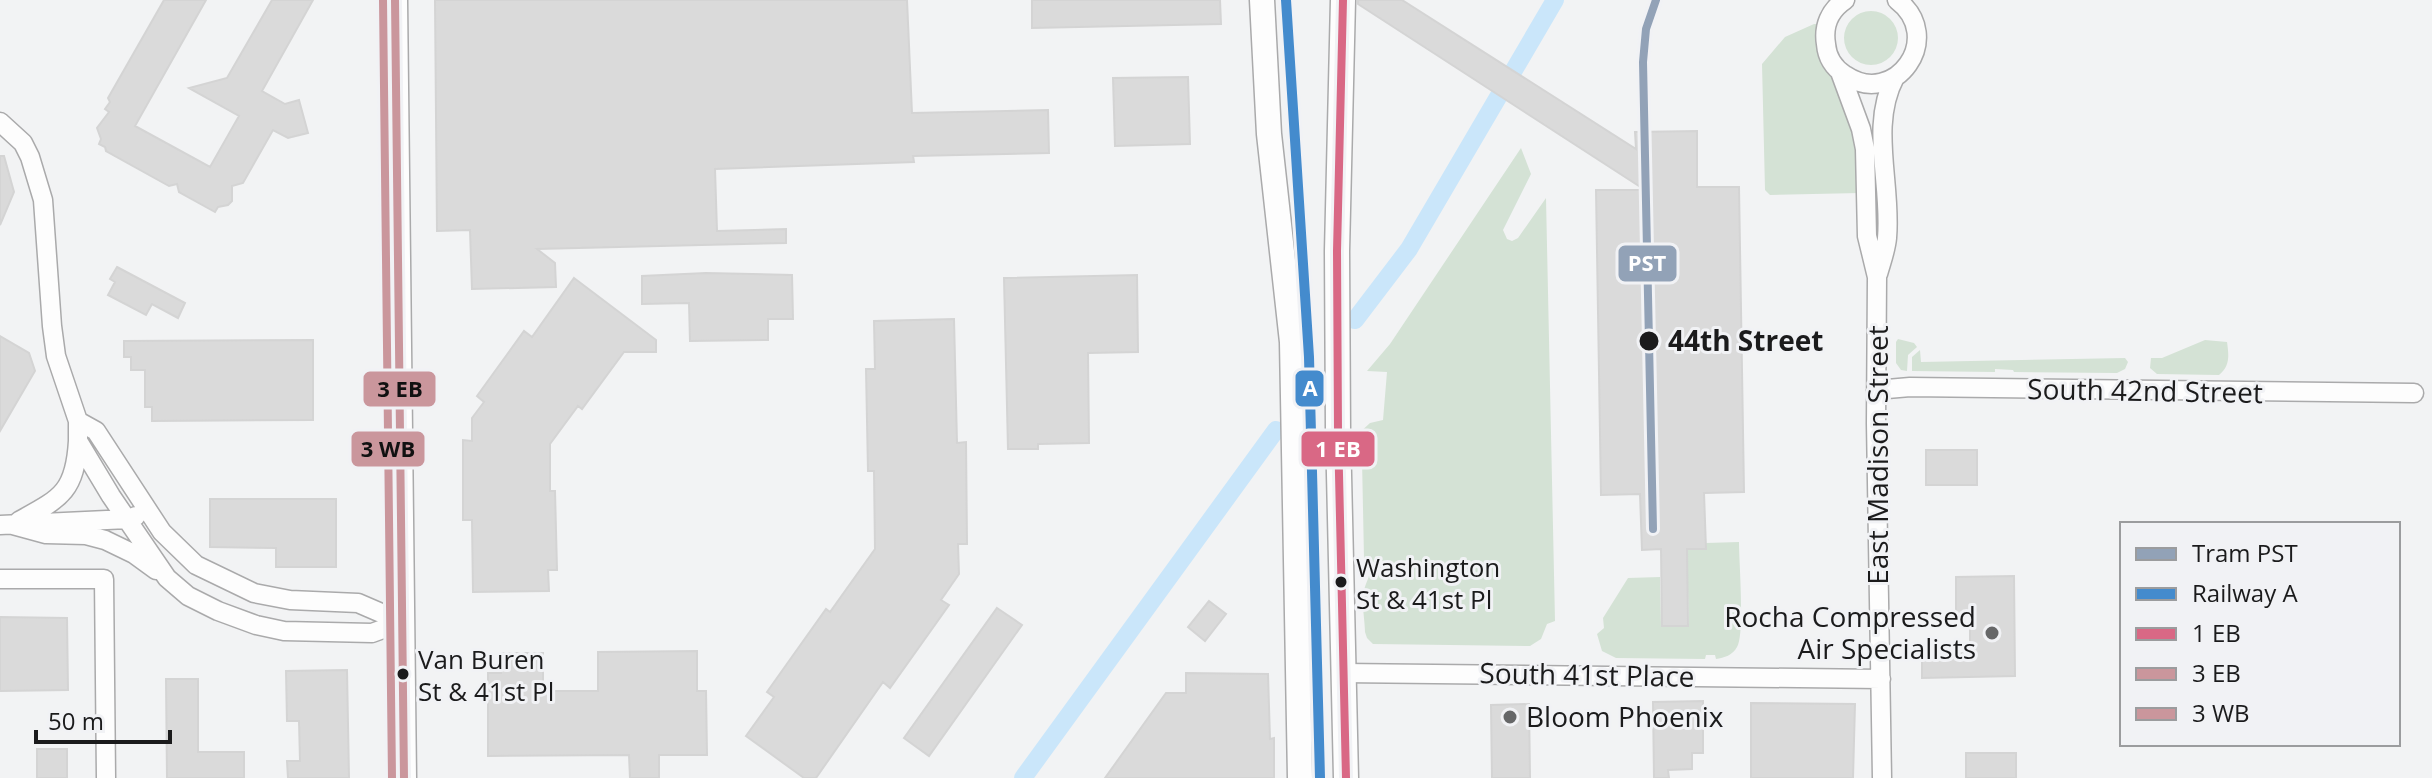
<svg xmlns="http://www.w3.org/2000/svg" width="2432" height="778" viewBox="0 0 2432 778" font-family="'Open Sans',sans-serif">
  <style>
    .green { fill: #d4e2d5 }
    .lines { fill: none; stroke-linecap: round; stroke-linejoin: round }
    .canal { stroke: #cae6fa; stroke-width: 18 }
    .building { fill: #dadada; stroke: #d4d4d4; stroke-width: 2 }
    .minor-casing { stroke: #aaaaab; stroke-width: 21 }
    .major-casing { stroke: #aaaaab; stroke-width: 27 }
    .minor { stroke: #fdfdfd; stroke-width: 18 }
    .major { stroke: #fdfdfd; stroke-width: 24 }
    .bus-1-casing { stroke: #f1f2f5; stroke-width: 14 }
    .bus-2-casing { stroke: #f1f2f5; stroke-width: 14 }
    .bus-3-casing { stroke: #f1f2f5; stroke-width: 14 }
    .bus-1 { stroke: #d96885; stroke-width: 8 }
    .bus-2 { stroke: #ca969c; stroke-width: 8 }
    .bus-3 { stroke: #ca969c; stroke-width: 8 }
    .rail-1-casing { stroke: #f1f2f5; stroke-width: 16 }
    .rail-1 { stroke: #448bcd; stroke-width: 10 }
    .tram-1-casing { stroke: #f1f2f5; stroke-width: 14 }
    .tram-1 { stroke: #92a2b7; stroke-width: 8 }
    .stop-dot { fill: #1b1b1c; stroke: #f1f2f5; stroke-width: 3 }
    .poi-dot { fill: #666768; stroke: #f1f2f5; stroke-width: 3 }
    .labels { text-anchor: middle; stroke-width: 6; stroke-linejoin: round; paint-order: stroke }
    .bus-label { font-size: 26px; fill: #1b1b1c; stroke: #f1f2f5; text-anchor: start }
    .stop-label { font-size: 28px; font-weight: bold; fill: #1b1b1c; stroke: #f1f2f5; text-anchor: start }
    .street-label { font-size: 28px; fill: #1b1b1c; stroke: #f1f2f5 }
    .poi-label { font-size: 28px; fill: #1b1b1c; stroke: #f1f2f5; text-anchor: end }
    .line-badge { stroke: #f1f2f5; stroke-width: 3 }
    .badge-label { font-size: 22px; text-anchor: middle; font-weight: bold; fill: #fff }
    .pale-badge-label { font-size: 22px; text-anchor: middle; font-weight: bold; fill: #111 }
  </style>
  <rect width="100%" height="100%" fill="#f2f3f4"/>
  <path class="green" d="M1844 38a27 27 0 1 1 54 0a27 27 0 1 1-54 0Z
    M1814,24H1820L1818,51L1847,102L1858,137L1860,193L1770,195L1765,190L1762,64L1785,37Z
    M1521,148L1531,174L1503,230L1507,239L1512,241L1518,238L1546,198L1555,621L1547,624L1541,639L1530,646L1373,644L1367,638L1365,632C1365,620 1361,602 1364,590C1369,573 1373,576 1364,558L1362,459L1357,447V435L1370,423L1383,420L1387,372L1367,371L1390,344Z
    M1898,339L1914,343L1917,347L1908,355L1907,371L1901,370L1896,363V342Z
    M2205,340L2227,342C2229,356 2230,366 2219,375L2157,374L2150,368L2151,358H2162Z
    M1920,350L1921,362L2125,358L2128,362L2125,369L2117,373L2014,372L2013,370L1995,369V372L1912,371V357Z
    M1739,542C1739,562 1745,634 1737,647C1733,655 1724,658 1716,659L1715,655H1706L1705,659L1616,658L1602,651L1597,634L1604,628L1603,618L1628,578L1660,577L1661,627H1689L1687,550H1706V543Z"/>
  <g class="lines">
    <path class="canal" d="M1355,320L1409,249L1555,0
      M1023,778L1276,430"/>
  </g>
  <path class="building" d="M164,0H206L135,126L210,167L239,116L189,88L227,78L272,0H313L262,91L285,104L299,100L308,133L288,138L273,130L243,183L232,186V201L228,205L218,207L215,212L179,192L177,184L169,186L106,151L105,147L99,144L101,139L97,128L109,112L105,109L110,102L108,98Z
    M435,0H907L912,113L1048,110L1049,153L913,156L914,162L715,169L717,231L786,229V243L537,249L555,263L556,287L472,289L470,230L437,231Z
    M1032,0H1220L1221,24L1032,28Z
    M1358,0H1402L1636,149L1635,132L1697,131V187H1739L1744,492L1704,493L1706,549H1687L1688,626H1662L1661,549L1642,550L1640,494L1601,495L1596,190H1645L1358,4Z
    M1188,77L1190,144L1115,146L1113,78Z
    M0,156H4L14,192L0,225Z
    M117,267L185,303L178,318L152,304L146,315L108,295L115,282L110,279Z
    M706,273L792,275L793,319H768V340L690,341L689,303L642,304V276Z
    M1137,275L1138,352L1088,353L1089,443L1038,444V449H1008L1004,278Z
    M574,278L656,340V352H624L582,409L578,406L550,444V491H555L557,570H548L549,591L473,592L472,520H463V440L472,441V418L484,402L477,396L524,331L532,337Z
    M954,319L957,443L966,442L967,544H958L959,574L941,600L949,605L890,688L883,682L816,778H804L746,736L774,697L767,692L826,609L830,612L875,549L874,471H868L866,369H875L874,321Z
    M0,336L29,353L35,371L0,431Z
    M313,340V420L152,421V407H145V370H131V357H124V341Z
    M1926,450H1977V485H1926Z
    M210,499H336V567H276V548L210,547Z
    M2014,576L2015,676L1922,678V654L1970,653V613L1956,614V577Z
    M1209,601L1226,614L1205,641L1188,627Z
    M997,608L1022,625L929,756L904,738Z
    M0,617L67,618L68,690L0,691Z
    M697,651V691H706L707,755H659V778H630L629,755L488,756V673H501V653H543V691H598V652Z
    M347,670L349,778H288L287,761H300L299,721H287L286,671Z
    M1186,673L1268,674L1270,739L1274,738V778H1105L1166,693H1186Z
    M166,679H198V752H244V778H167Z
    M1703,701V753H1692V769L1668,770L1669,778H1654L1653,702Z
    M1751,703L1855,704L1853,778H1751Z
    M1529,704L1530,778H1492L1491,705Z
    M37,749H67V778H37Z
    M1966,753H2016V778H1966Z"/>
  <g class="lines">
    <g class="minor-casing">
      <path id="minor" d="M1845,0C1830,10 1823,26 1826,44C1827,57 1834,68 1845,75C1895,109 1946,37 1897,0
        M1840,72L1861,129L1865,149L1867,236L1877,277L1876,423L1882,778
        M0,122L23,143L30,157L43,200L52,326L56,356L78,421V441L111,496L167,578L188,596L218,611L256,625L284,631L372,633L402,622
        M1878,274C1881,263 1886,250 1887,238C1892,184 1869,126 1895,77
        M1876,390L1910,387L2414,393
        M78,421L96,431L162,532L196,565L254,593L290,600L358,603L402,622
        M19,521C61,498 75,492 78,441
        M0,525L128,519L136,516
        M13,525L46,534L86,535L105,540L134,554L156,570
        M0,579H104L106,778
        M1342,673L1881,679"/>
    </g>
    <g class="major-casing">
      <path id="major" d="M395,0L404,778
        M1262,0L1269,134L1292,342L1300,778
        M1343,0L1337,251L1338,431L1346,778"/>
    </g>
    <use href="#minor" class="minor"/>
    <use href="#major" class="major"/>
    <g class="bus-1-casing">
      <path id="bus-1" d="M1343,0L1337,251L1338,431L1346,778"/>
    </g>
    <g class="bus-2-casing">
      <path id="bus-2" d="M395,0L404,778"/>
    </g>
    <g class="bus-3-casing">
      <path id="bus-3" d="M383,0L392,778"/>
    </g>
    <use href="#bus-1" class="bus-1"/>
    <use href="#bus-2" class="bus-2"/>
    <use href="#bus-3" class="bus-3"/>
    <g class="rail-1-casing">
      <path id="rail-1" d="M1286,0L1309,357L1320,778"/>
    </g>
    <use href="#rail-1" class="rail-1"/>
    <g class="tram-1-casing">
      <path id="tram-1" d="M1653,529L1643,62L1646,29L1656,0"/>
    </g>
    <use href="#tram-1" class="tram-1"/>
  </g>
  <g class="stop-dot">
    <circle cx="1649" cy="341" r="11"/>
    <circle cx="1341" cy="582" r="7"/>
    <circle cx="403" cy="674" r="7"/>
  </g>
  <g class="poi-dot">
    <circle cx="1992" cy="633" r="8"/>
    <circle cx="1510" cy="717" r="8"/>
  </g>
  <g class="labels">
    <g class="bus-label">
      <text x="1356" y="577">Washington<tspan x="1356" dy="32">St &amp; 41st Pl</tspan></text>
      <text x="418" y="669">Van Buren<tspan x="418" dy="32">St &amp; 41st Pl</tspan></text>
    </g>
    <g class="stop-label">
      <text x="1668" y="351">44th Street</text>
    </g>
    <g class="street-label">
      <text transform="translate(2145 391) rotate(1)" y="10">South 42nd Street</text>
      <text transform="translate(1878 455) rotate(-90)" y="10">East Madison Street</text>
      <text transform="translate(1587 675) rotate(1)" y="10">South 41st Place</text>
    </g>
    <g class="poi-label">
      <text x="1976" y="627">Rocha Compressed<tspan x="1976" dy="32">Air Specialists</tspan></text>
      <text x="1526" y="727" text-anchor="start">Bloom Phoenix</text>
    </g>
  </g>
  <g class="line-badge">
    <rect x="1617" y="244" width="61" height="39" rx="8" fill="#92a2b7"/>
    <rect x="1294" y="369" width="31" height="39" rx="8" fill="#448bcd"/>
    <rect x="362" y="370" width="75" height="38" rx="8" fill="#ca969c"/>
    <rect x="350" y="430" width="76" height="38" rx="8" fill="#ca969c"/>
    <rect x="1300" y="430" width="76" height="38" rx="8" fill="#d96885"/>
  </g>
  <g class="badge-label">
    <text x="1647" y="271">PST</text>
    <text x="1310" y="396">A</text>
    <text x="1338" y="457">1 EB</text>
  </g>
  <g class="pale-badge-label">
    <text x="400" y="397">3 EB</text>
    <text x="388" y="457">3 WB</text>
  </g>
  <rect x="2120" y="522" width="280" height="224" fill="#f1f2f5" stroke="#9b9c9e" stroke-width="2"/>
  <rect x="2136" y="548" width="40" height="12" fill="#92a2b7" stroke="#9b9c9e" stroke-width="2"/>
  <text x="2192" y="562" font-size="24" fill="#1b1b1c">Tram PST</text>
  <rect x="2136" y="588" width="40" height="12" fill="#448bcd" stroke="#9b9c9e" stroke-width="2"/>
  <text x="2192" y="602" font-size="24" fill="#1b1b1c">Railway A</text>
  <rect x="2136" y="628" width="40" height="12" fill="#d96885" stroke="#9b9c9e" stroke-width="2"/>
  <text x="2192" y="642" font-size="24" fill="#1b1b1c">1 EB</text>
  <rect x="2136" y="668" width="40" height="12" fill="#ca969c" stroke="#9b9c9e" stroke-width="2"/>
  <text x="2192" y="682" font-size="24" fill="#1b1b1c">3 EB</text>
  <rect x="2136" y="708" width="40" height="12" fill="#ca969c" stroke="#9b9c9e" stroke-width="2"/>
  <text x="2192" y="722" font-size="24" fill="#1b1b1c">3 WB</text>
  <path d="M36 730v12h134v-12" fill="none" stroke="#1b1b1c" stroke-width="4"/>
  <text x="48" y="730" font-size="24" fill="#1b1b1c" stroke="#f1f2f5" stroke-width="6" paint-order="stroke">50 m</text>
</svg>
